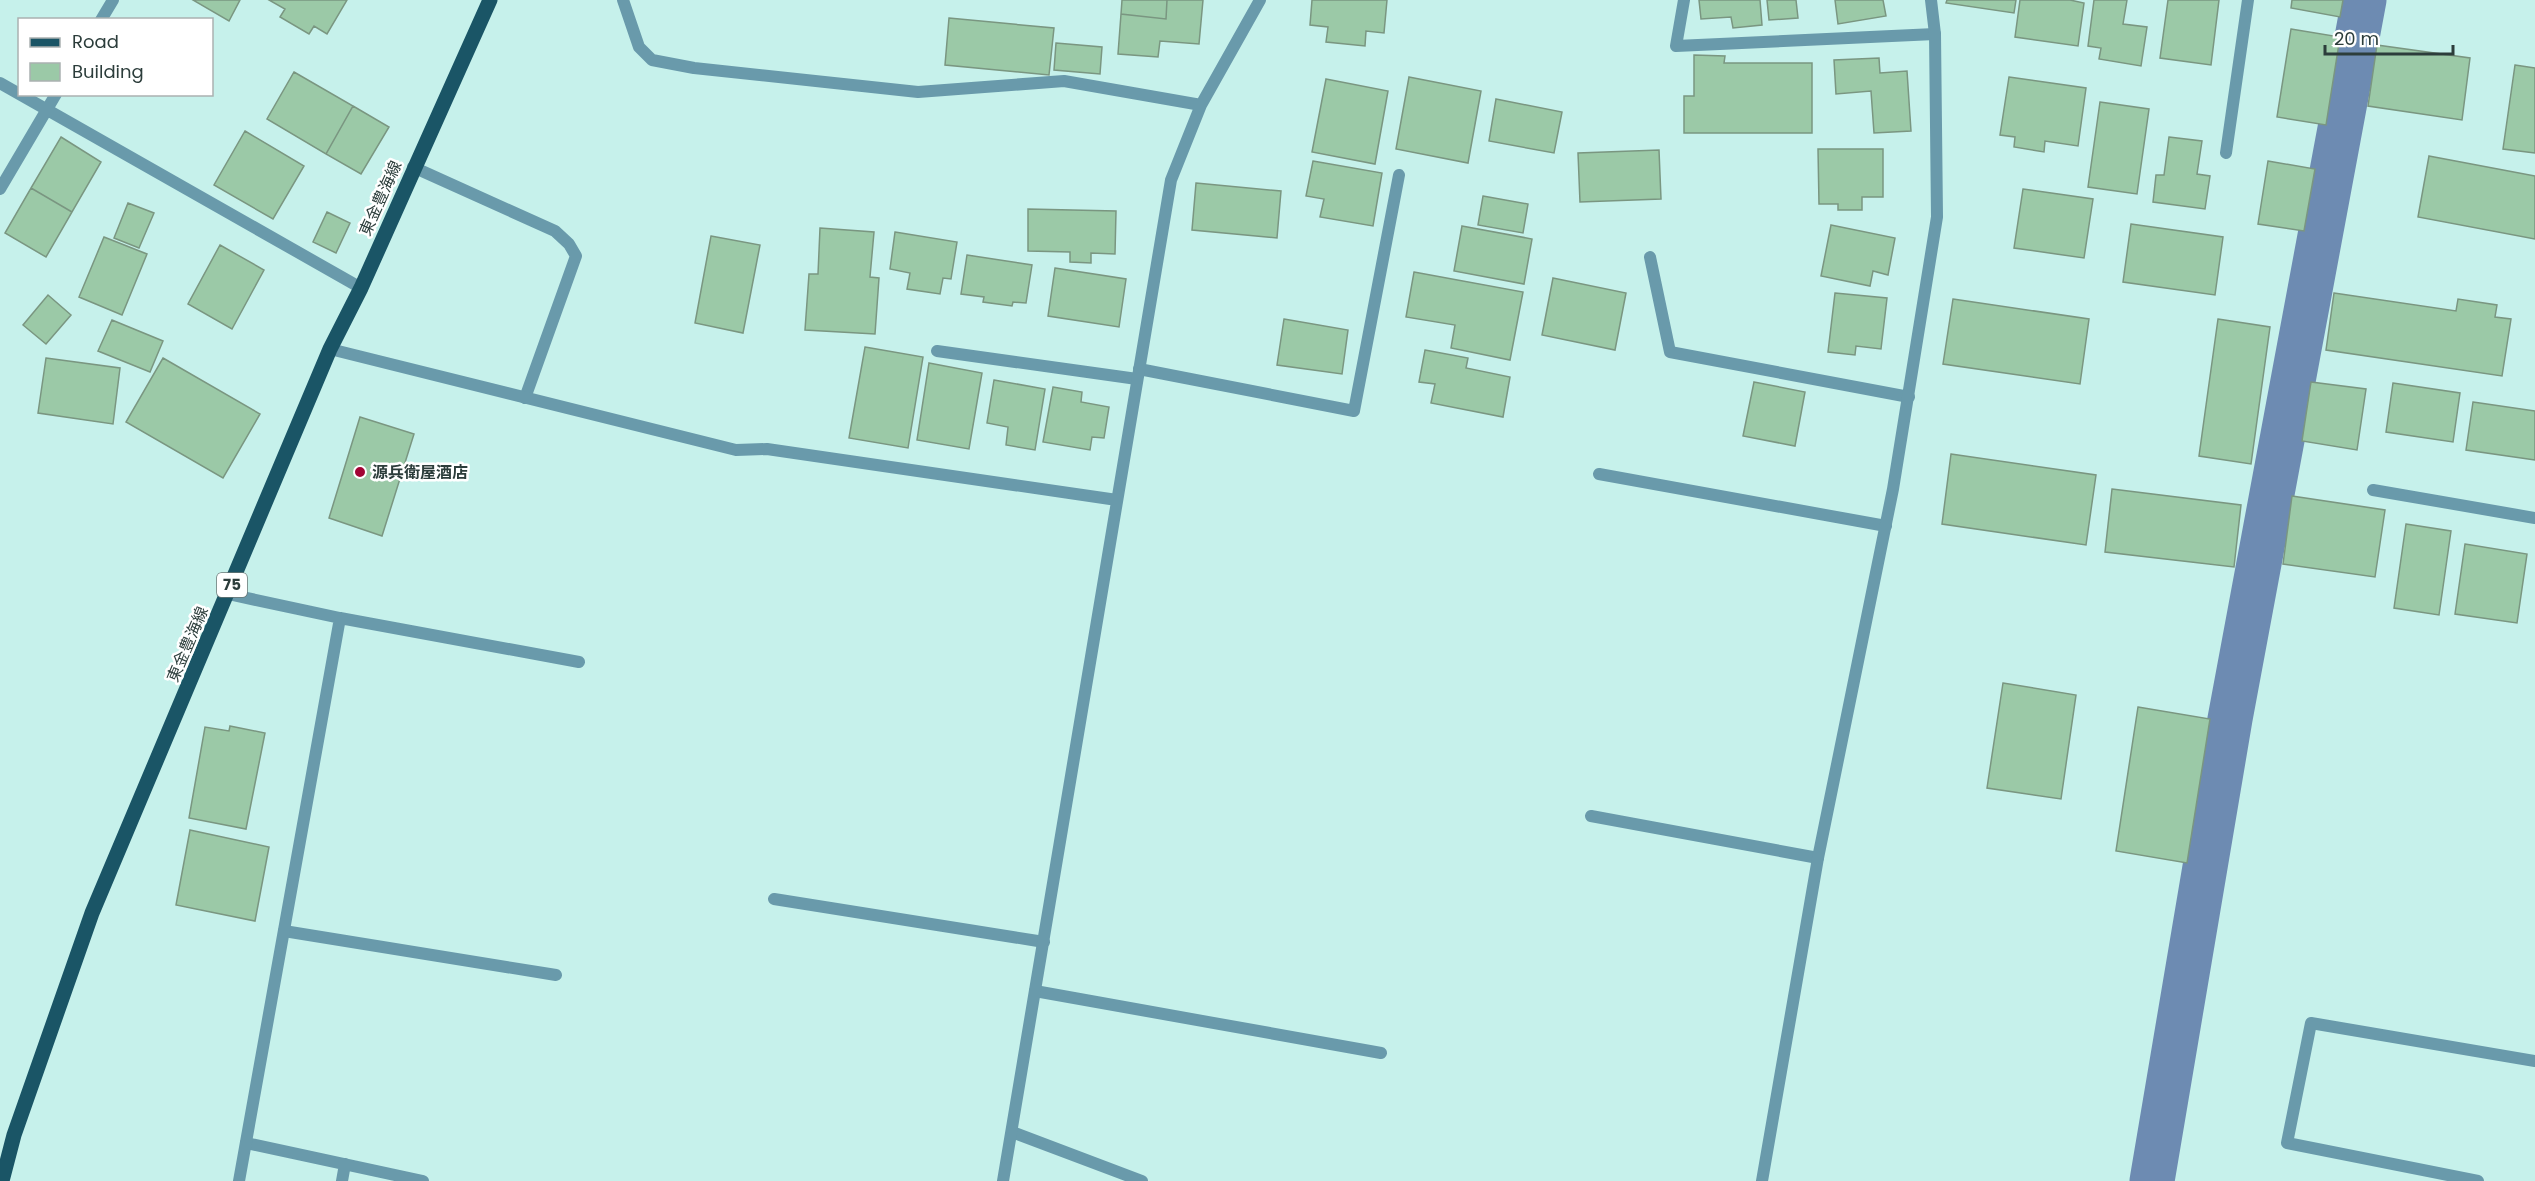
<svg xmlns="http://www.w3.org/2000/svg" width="2535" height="1181" viewBox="0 0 2535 1181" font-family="Poppins,'Noto Sans JP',sans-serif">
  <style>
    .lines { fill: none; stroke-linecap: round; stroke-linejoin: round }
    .canal { stroke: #6d8bb2; stroke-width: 45 }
    .building { fill: #9bc9a7; stroke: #7a9681; stroke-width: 1.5 }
    .service { stroke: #699aab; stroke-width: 12 }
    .minor { stroke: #699aab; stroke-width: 12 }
    .primary { stroke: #1a5566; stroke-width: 15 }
    .poi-dot { fill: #a20334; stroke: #fff; stroke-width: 2 }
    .labels { text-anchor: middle; stroke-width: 5; stroke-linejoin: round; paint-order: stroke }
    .shield { fill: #fff; stroke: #6b7776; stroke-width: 1.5 }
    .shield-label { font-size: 15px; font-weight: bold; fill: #2c3d3b }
    .street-label { font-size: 16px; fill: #2c3d3b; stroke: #fff }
    .poi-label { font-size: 16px; font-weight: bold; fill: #2c3d3b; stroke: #fff; text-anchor: start }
  </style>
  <rect width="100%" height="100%" fill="#c6f1eb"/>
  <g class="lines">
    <path class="canal" d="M2152,1181L2230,719L2364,0"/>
  </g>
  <path class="building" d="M193,0H240L229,21Z
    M269,0H347L327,34L314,26L309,34L280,17L285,9Z
    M1122,0H1167L1166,19L1121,14Z
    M1167,0H1203L1199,44L1160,41L1158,57L1118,54L1121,14L1166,19Z
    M1312,0H1387L1384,33L1366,31L1365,46L1326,42L1328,27L1310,25Z
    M1699,0H1760L1762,25L1733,28L1731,17L1701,19Z
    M1767,0H1796L1798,18L1769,20Z
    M1835,0H1883L1886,16L1838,24Z
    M1947,0H2016L2014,13L1946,3Z
    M2020,0H2070L2084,3L2078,46L2015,37Z
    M2094,0H2127L2123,24L2147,27L2141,66L2099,59L2101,48L2088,46Z
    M2168,0H2219L2211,65L2160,58Z
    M2292,0H2343L2340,17L2291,8Z
    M949,18L1054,28L1049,75L945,65Z
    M2291,29L2340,37L2326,125L2277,117Z
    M1056,43L1102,47L1100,74L1054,70Z
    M2377,45L2470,58L2462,120L2368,106Z
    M1694,55L1725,56L1724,63H1812V133H1684V96H1694Z
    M1879,58L1880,73L1907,71L1911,131L1874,133L1871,91L1836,94L1834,60Z
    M2515,65L2535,68V153L2503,149Z
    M294,72L353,106L326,154L267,119Z
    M1409,77L1481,91L1468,163L1396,149Z
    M2009,77L2086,88L2078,146L2045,141L2044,152L2014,147L2015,137L2000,135Z
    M1326,79L1388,91L1375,164L1312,152Z
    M1496,99L1562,112L1554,153L1489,141Z
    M2100,102L2149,109L2137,194L2088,187Z
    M353,106L389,127L361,174L326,154Z
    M245,131L304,166L273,219L214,185Z
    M61,137L101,162L72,212L31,188Z
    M2169,137L2202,141L2197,174L2210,176L2205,209L2153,202L2156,175H2164Z
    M1818,149H1883V197H1862V210H1838V204H1819Z
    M1659,150L1661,199L1580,202L1578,153Z
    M2429,156L2535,176V239L2418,217Z
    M1313,161L1382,173L1373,226L1320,217L1324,199L1306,196Z
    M2268,161L2315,169L2304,231L2258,224Z
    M1196,183L1281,191L1277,238L1192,230Z
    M31,188L72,212L46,257L5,233Z
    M2023,189L2093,199L2084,258L2014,248Z
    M1483,196L1528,204L1523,233L1478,225Z
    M128,203L154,213L139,248L114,238Z
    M1028,209L1116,211L1115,254L1091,253V263L1070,262V252L1028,251Z
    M327,212L350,223L336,253L313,242Z
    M2131,224L2223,237L2215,295L2123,282Z
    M1831,225L1895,238L1888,275L1873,271L1870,286L1821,276Z
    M1462,226L1532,239L1524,284L1454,271Z
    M820,228L874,232L870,277L879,278L875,334L805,330L809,274H818Z
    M895,232L957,242L951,279L943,278L940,294L907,289L910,273L890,269Z
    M711,236L760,245L743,333L695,323Z
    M104,237L147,254L122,315L79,297Z
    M220,245L264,270L232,329L188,304Z
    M967,255L1032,265L1026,303L1013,302L1012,306L983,302L984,297L961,294Z
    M1055,268L1126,279L1119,327L1048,316Z
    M1414,272L1523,292L1510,360L1451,348L1455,325L1406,317Z
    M1553,278L1626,293L1615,350L1542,335Z
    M1835,293L1887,298L1881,349L1856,346L1855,355L1828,352Z
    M2334,293L2456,311L2458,299L2497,305L2495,317L2511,319L2502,376L2326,350Z
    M48,295L71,315L46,344L23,325Z
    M1953,299L2089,319L2080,384L1943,364Z
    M1284,319L1348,330L1342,374L1277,365Z
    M2218,319L2270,327L2251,464L2199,456Z
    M112,320L163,341L150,372L98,351Z
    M865,347L923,357L908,448L849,438Z
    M1425,350L1468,358L1466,368L1510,377L1503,417L1431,403L1435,384L1419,382Z
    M46,358L120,368L113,424L38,413Z
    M163,358L260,414L223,478L126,422Z
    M929,363L982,373L969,449L917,440Z
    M994,380L1045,389L1035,450L1006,445L1008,427L987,423Z
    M1754,382L1805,392L1795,446L1743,436Z
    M2311,382L2366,389L2357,450L2302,441Z
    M2393,383L2460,393L2453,442L2386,432Z
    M1053,387L1082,392L1081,402L1109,407L1104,438L1092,437L1090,450L1043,442Z
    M2473,402L2535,411V460L2466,450Z
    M360,417L414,434L382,536L329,518Z
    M1951,454L2096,475L2086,545L1942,524Z
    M2112,489L2241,505L2234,567L2105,552Z
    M2292,496L2385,510L2375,577L2283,564Z
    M2406,524L2451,531L2439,615L2394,608Z
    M2465,544L2527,554L2517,623L2455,614Z
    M2003,683L2076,695L2061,799L1987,788Z
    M2138,707L2210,719L2187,863L2116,851Z
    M230,726L265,733L246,829L189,818L205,727L229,731Z
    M190,830L269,847L255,921L176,905Z"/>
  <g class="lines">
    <path class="service" d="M1684,0L1676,46L1935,34
      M2226,153L2248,0
      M413,167L555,231L569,244L576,256L525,398
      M1650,257L1670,352L1909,397
      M937,351L1137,379
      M1139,369L1354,411L1399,175
      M1599,474L1886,526
      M2373,490L2535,518
      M1591,816L1818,858
      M774,899L1044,942
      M284,931L556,975
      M1035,991L1381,1053
      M1012,1132L1142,1181
      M246,1143L423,1181
      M342,1181L345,1164
      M2478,1181L2287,1143L2311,1023L2535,1061"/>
    <path class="minor" d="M623,0L639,47L652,60L694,68L918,92L1064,81L1201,105
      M101,20L113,0
      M0,83L361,288
      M0,189L56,94
      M330,349L736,450L767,449L1117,500
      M228,594L340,618L579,662
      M239,1181L340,618
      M1003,1181L1171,180L1201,105L1260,0
      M1762,1181L1818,858L1893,489L1937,217L1935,34L1931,0"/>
    <path class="primary" d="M2,1181L14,1135L92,913L330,349L361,288L490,0"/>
  </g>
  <circle class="poi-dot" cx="360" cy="472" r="6"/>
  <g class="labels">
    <rect class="shield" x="217" y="573" width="30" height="24" rx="4.5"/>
    <g class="shield-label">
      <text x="232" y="590">75</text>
    </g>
    <g class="street-label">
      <text transform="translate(380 198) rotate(-66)" y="6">東金豊海線</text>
      <text transform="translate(187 644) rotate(-67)" y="6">東金豊海線</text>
    </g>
    <g class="poi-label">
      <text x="372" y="478">源兵衛屋酒店</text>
    </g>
  </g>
  <rect x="18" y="18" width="195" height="78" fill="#ffffff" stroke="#abb1b1" stroke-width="1.5"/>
  <rect x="30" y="38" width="30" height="9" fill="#1a5566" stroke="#abb1b1" stroke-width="1.5"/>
  <text x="72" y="48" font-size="18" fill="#2c3d3b">Road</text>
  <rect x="30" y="63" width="30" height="18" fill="#9bc9a7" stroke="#abb1b1" stroke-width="1.5"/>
  <text x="72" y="78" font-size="18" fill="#2c3d3b">Building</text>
  <path d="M2325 45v9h128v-9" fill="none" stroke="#2c3d3b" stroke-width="3"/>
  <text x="2334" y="45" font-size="18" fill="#2c3d3b" stroke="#ffffff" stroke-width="4.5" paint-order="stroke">20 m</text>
</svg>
